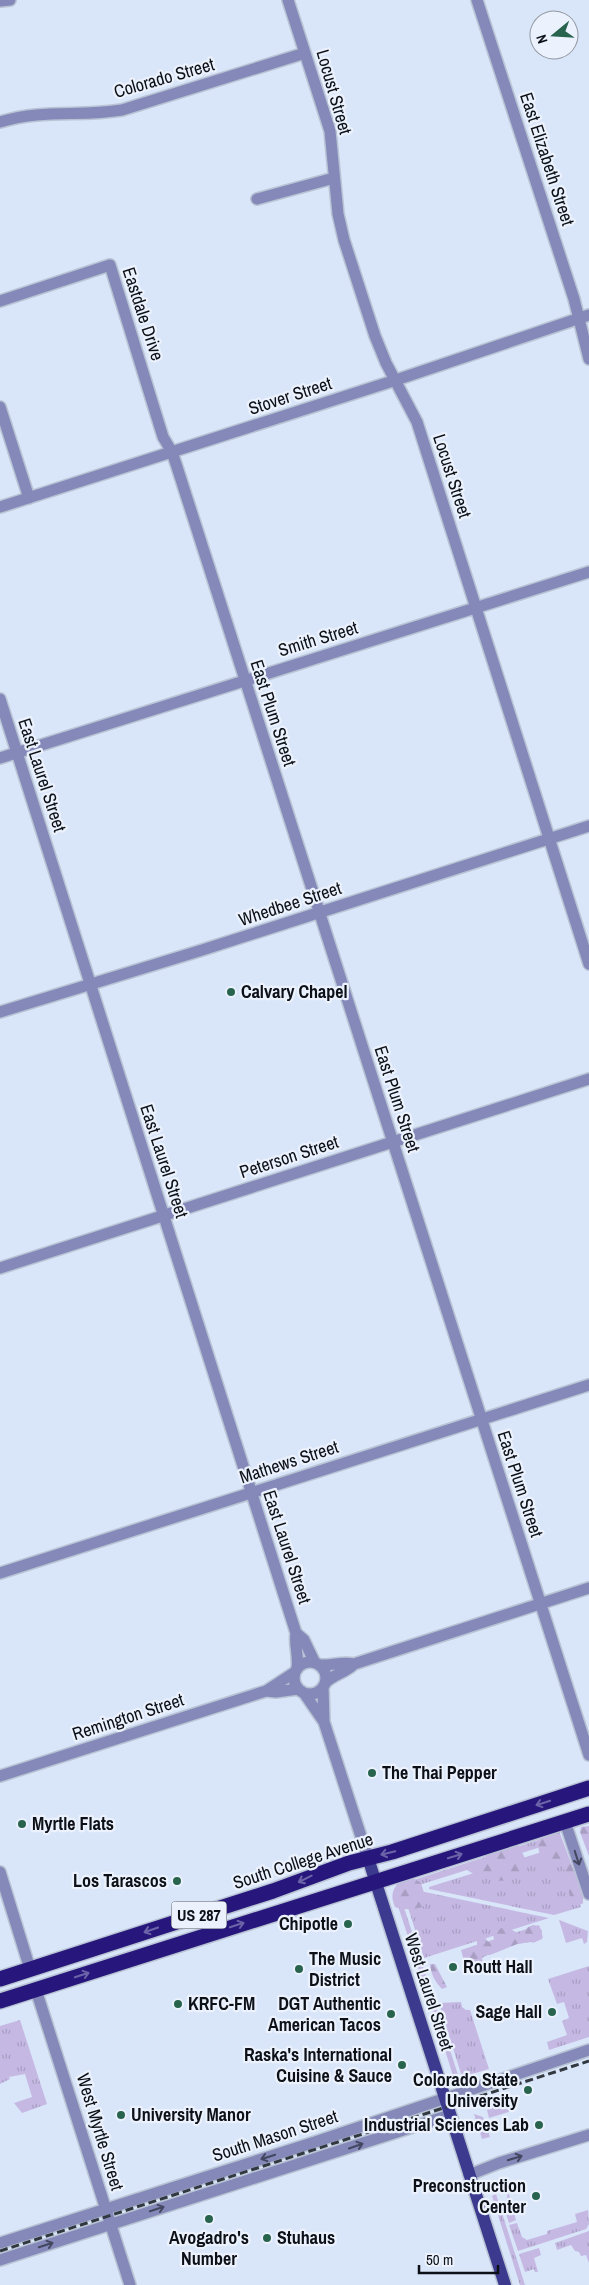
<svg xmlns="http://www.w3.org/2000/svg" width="589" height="2285" viewBox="0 0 589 2285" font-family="'Archivo Narrow',sans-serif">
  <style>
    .grass { fill: url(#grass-tufts) }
    .forest { fill: url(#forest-firs) }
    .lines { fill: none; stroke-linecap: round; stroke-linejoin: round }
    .minor-casing { stroke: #b8c3d4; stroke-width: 14 }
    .major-casing { stroke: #b8c3d4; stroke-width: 15 }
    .highway-casing { stroke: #b8c3d4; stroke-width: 18 }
    .minor { stroke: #8489b9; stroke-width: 11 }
    .major { stroke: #3c3a8e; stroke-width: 12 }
    .highway { stroke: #27177c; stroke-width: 15 }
    .rail { stroke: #323840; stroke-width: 3; stroke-dasharray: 8 4; stroke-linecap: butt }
    .oneway { stroke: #6c64a9 }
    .oneway2 { stroke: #434760 }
    .poi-dot { fill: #28634e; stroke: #ebf2fd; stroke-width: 2 }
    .labels { text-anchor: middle; stroke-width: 4.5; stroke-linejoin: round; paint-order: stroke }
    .shield { fill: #ebf2fd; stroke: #50545c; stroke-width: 1 }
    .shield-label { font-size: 16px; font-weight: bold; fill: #0d1117 }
    .street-label { font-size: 18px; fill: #0d1117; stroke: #ebf2fd }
    .poi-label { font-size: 18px; font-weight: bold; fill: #0d1117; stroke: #ebf2fd; text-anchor: start }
  </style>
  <defs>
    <pattern id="grass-tufts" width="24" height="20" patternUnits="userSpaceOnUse" patternTransform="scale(1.25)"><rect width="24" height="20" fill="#c5b9e3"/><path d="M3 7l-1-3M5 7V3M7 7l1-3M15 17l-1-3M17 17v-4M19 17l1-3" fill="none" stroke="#a89ec2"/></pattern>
    <pattern id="forest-firs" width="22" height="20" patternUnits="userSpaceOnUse" patternTransform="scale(1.25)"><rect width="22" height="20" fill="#c5b9e3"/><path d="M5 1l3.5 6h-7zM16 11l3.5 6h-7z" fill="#a89ec2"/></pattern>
  </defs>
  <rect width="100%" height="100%" fill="#d9e5f8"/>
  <path class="grass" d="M557,1834L560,1841L403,1890L401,1884Z
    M561,1846L581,1907L554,1915L429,1889V1887Z
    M420,1891L549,1918L424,1958L404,1895Z
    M400,1895L432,1994L427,1995L395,1897Z
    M559,1920L588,1931L587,1942L584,1944L582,1938L566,1943Z
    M539,1925L543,1938L531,1942L504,1946L482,1958L484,1967L467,1972L461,1950Z
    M589,1966V2037L549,2050L547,2042L567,2035L562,2021L569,2018L564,2002L557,2004L548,1979Z
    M461,2002L462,2007L466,2010H470L489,2069L462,2077L439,2003Z
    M435,2003L459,2078L454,2079L431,2005Z
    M20,2020L47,2104L22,2113L14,2103L32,2097L25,2074L9,2077L10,2079L0,2084V2026Z
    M511,2097L515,2110L489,2118L487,2110L495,2102Z
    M474,2114L483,2117L490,2137L482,2139Z
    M508,2191L516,2220L509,2223L505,2211Z
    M496,2194L525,2285H520L492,2196Z
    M588,2210L589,2224L586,2229L518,2251L509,2225L517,2223L522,2237L527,2240L547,2234V2231L577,2222L575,2214Z
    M589,2231V2263L586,2255L581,2256L579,2252L575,2251L571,2245L557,2250L555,2243Z
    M539,2248L541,2255L534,2258L538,2272H535L534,2269L525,2272L519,2254Z"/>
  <path class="forest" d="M589,1826V1856L580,1832L581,1827Z
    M559,1831L583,1895V1903L578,1906L572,1904C567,1892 570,1879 563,1867C546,1860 538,1864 538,1840Z
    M514,1843C521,1846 527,1861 527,1869C510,1887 485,1882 467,1870L468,1864L482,1860L492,1850Z
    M410,1876L421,1883L425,1896L424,1906C416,1910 404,1910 395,1907C389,1894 394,1886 404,1877Z
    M533,1925L539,1926L542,1931V1939L533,1943L524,1932L528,1927Z
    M505,1926L523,1936L522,1942L490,1955H484L480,1958L477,1970L469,1972L466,1965L467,1950L477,1945V1937L484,1936L488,1942L494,1940L493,1933Z
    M430,1964H435L447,1987L442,1989C435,1982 431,1974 430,1964Z"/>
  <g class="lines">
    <g class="minor-casing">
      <path id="minor" d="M288,0L330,131L338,214L344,240L375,336L386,363L417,422L589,964
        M477,0L574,299L589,359
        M0,1L10,0
        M0,122C44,109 78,117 122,110L305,53
        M257,199L334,178
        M0,301L110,265L163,437L172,452L177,467L589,1755
        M0,407L29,498
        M0,507L396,380L589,315
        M0,699L296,1633C294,1645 299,1656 297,1668
        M0,758L589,572
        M0,1012L199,951L589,826
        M0,1268L589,1079
        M0,1573L589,1385
        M296,1633L304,1640L315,1663
        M294 1678a16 16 0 1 1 32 0a16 16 0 1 1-32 0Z
        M319,1665C331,1666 342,1661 354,1664
        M325,1683C334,1674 345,1673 354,1664L589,1588
        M323,1687L324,1722L368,1858
        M266,1691L276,1692L298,1689
        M304,1693L324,1722
        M0,1776L266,1691L295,1672
        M565,1822L589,1894
        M0,1872L30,1969
        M36,1990L130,2285
        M469,2175L499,2163L589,2135
        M0,2243L315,2142L589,2050
        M0,2260L450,2115"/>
    </g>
    <g class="major-casing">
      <path id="major" d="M368,1858L505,2285"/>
    </g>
    <g class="highway-casing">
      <path id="highway" d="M0,1979L273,1891L349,1863L392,1852L589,1788
        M0,2001L589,1814"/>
    </g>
    <use href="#minor" class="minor"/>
    <use href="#major" class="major"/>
    <use href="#highway" class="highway"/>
    <path class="rail" d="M0,2251L589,2061"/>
  </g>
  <defs><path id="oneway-shaft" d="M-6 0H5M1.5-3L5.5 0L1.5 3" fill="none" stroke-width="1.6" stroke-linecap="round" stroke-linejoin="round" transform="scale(1.25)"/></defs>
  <g class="oneway">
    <use href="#oneway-shaft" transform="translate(543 1803) rotate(162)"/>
    <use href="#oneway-shaft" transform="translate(388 1853) rotate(166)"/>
    <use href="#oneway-shaft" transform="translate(455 1856) rotate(-17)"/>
    <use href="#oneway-shaft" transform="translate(305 1879) rotate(154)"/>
    <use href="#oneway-shaft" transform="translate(237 1925) rotate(-18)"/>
    <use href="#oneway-shaft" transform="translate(151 1930) rotate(161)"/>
    <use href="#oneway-shaft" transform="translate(82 1975) rotate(-18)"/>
  </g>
  <g class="oneway2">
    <use href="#oneway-shaft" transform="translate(577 1858) rotate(72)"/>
    <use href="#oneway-shaft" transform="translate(356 2146) rotate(-19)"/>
    <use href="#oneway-shaft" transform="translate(268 2157) rotate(162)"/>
    <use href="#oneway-shaft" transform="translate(515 2158) rotate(-17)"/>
    <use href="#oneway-shaft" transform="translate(157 2209) rotate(-18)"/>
    <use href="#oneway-shaft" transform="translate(46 2245) rotate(-18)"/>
  </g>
  <g class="poi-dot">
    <circle cx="231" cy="992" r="5"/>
    <circle cx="372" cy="1773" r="5"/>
    <circle cx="22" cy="1824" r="5"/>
    <circle cx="177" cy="1881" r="5"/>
    <circle cx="348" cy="1924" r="5"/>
    <circle cx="453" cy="1967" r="5"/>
    <circle cx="299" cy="1969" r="5"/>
    <circle cx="178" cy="2004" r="5"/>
    <circle cx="552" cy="2012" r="5"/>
    <circle cx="391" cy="2014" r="5"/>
    <circle cx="402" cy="2065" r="5"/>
    <circle cx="528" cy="2090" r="5"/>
    <circle cx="121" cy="2115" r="5"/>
    <circle cx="539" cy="2125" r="5"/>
    <circle cx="536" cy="2196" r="5"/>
    <circle cx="209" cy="2219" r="5"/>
    <circle cx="267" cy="2238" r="5"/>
  </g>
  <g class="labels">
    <rect class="shield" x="171.5" y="1901.5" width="55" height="27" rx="4"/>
    <g class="shield-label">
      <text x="199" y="1921">US 287</text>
    </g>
    <g class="street-label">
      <text transform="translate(164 78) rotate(-16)" y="6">Colorado Street</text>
      <text transform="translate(334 92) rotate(74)" y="6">Locust Street</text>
      <text transform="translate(547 159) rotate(72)" y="6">East Elizabeth Street</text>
      <text transform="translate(143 314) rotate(72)" y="6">Eastdale Drive</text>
      <text transform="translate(290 396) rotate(-18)" y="6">Stover Street</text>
      <text transform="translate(452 476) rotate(72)" y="6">Locust Street</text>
      <text transform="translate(318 639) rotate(-17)" y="6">Smith Street</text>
      <text transform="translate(273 713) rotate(72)" y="6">East Plum Street</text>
      <text transform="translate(42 775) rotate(72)" y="6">East Laurel Street</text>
      <text transform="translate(290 904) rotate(-18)" y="6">Whedbee Street</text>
      <text transform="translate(397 1099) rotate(72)" y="6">East Plum Street</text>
      <text transform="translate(289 1157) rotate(-18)" y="6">Peterson Street</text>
      <text transform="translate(164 1161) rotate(72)" y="6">East Laurel Street</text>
      <text transform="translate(289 1462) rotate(-18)" y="6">Mathews Street</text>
      <text transform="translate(520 1484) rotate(72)" y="6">East Plum Street</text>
      <text transform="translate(287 1547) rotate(72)" y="6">East Laurel Street</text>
      <text transform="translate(128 1717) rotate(-18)" y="6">Remington Street</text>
      <text transform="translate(303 1861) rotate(-18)" y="6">South College Avenue</text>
      <text transform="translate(429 1992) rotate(72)" y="6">West Laurel Street</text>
      <text transform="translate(100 2132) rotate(73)" y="6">West Myrtle Street</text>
      <text transform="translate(275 2136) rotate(-18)" y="6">South Mason Street</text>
    </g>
    <g class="poi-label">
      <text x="241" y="998">Calvary Chapel</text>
      <text x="382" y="1779">The Thai Pepper</text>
      <text x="32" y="1830">Myrtle Flats</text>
      <text x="167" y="1887" text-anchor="end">Los Tarascos</text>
      <text x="338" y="1930" text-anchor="end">Chipotle</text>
      <text x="309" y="1965">The Music<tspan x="309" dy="21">District</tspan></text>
      <text x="463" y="1973">Routt Hall</text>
      <text x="188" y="2010">KRFC-FM</text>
      <text x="381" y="2010" text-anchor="end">DGT Authentic<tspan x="381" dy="21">American Tacos</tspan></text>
      <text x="542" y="2018" text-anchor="end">Sage Hall</text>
      <text x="392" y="2061" text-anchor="end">Raska's International<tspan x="392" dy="21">Cuisine &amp; Sauce</tspan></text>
      <text x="518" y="2086" text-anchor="end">Colorado State<tspan x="518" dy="21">University</tspan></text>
      <text x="131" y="2121">University Manor</text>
      <text x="529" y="2131" text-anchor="end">Industrial Sciences Lab</text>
      <text x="526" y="2192" text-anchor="end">Preconstruction<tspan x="526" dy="21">Center</tspan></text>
      <text x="209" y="2244" text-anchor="middle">Avogadro's<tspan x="209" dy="21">Number</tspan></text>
      <text x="277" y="2244">Stuhaus</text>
    </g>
  </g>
  <g transform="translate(554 35) rotate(252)"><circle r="24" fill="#ebf2fd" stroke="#9298a1"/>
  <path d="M0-4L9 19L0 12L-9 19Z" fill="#28634e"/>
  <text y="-8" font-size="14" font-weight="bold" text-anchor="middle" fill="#0d1117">N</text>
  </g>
  <path d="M419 2265v8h79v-8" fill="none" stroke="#0d1117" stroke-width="2.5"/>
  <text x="426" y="2265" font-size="15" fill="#0d1117" stroke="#ebf2fd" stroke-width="4" paint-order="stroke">50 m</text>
</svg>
